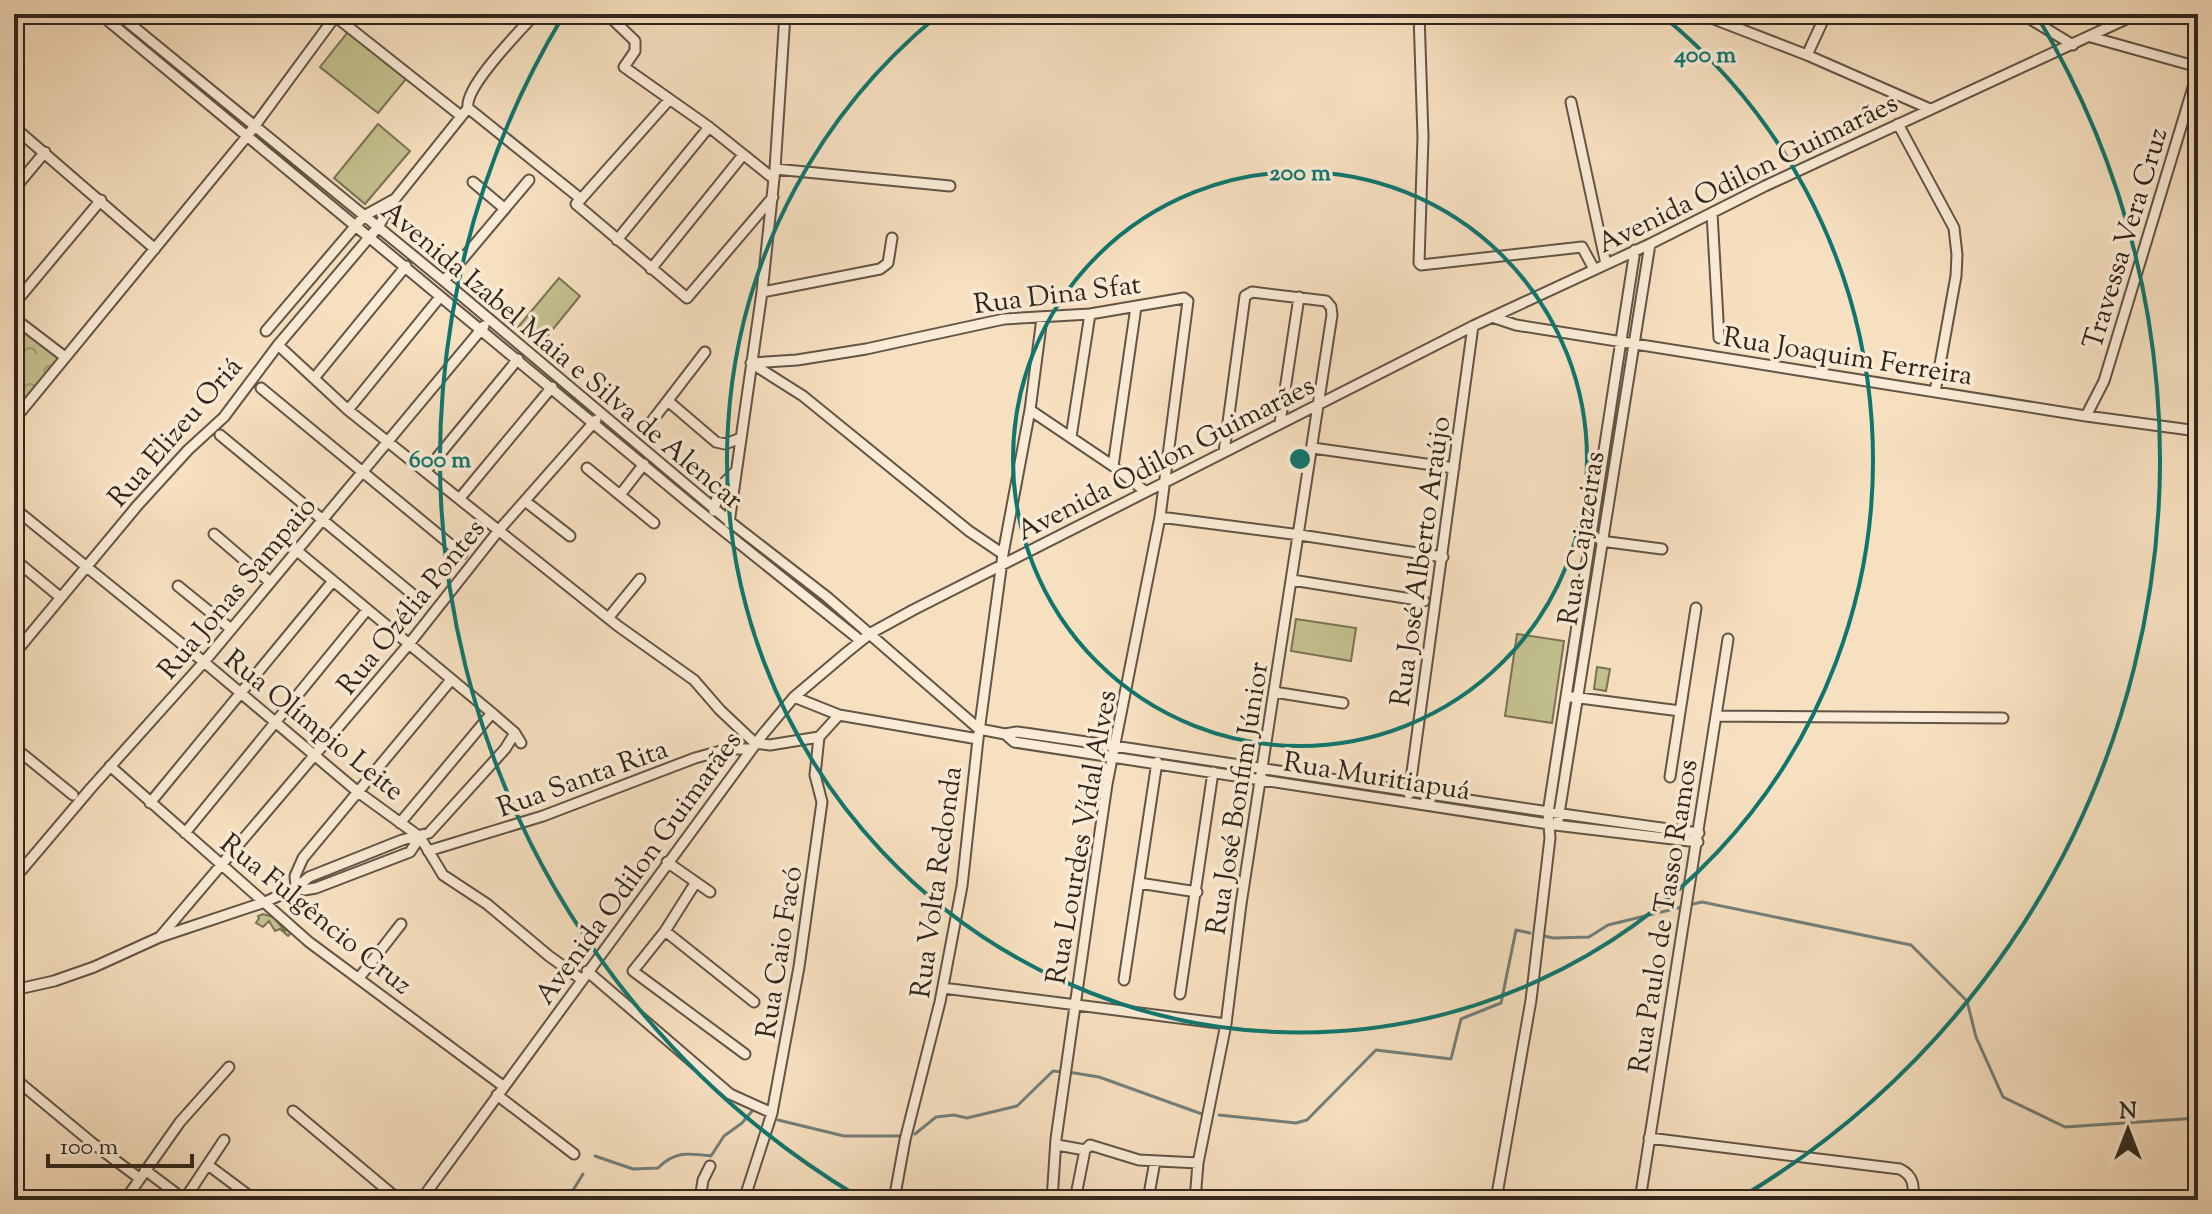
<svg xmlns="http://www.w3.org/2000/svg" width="2212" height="1214" viewBox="0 0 2212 1214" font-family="'Sorts Mill Goudy',serif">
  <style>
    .grass { fill: url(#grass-tufts); stroke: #7a7456; stroke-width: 2 }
    .park { fill: url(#park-crowns); stroke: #7a7456; stroke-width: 2 }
    .pitch { fill: #c3c18e; stroke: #7a7456; stroke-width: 2 }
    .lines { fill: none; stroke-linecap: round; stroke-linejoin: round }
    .stream { stroke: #727f7b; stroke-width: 3 }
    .minor-casing { stroke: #625446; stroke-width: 13 }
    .minor { stroke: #faebd6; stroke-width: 9 }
    .ring { fill: none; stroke: #0f766e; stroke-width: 4 }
    .labels { text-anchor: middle; stroke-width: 7; stroke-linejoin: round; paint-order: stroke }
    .street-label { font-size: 28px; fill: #30261d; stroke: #faebd6 }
    .centre { fill: #0f766e; stroke: #faebd6; stroke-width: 4 }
    .ring-label { font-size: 24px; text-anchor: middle; font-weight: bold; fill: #0f766e; stroke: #faebd6; stroke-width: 7; stroke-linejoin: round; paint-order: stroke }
  </style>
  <defs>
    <pattern id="grass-tufts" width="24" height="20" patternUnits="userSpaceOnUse" patternTransform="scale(2)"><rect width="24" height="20" fill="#c3c18e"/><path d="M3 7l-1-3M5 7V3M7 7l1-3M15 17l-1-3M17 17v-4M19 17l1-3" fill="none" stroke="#9f9d73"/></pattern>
    <pattern id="park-crowns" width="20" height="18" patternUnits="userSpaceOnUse" patternTransform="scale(2)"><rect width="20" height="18" fill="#c3c18e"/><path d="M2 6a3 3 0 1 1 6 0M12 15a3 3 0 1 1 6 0" fill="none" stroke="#9f9d73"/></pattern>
  </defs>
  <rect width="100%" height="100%" fill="#f7e0c0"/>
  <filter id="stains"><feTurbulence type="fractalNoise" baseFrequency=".0025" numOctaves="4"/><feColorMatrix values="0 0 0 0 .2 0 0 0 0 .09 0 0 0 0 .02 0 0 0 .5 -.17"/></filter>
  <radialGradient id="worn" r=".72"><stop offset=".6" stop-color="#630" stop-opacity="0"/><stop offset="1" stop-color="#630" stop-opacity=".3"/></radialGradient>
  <path class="grass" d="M263,914L273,917L285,931L287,929L291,933L288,936L280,929L275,931L269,921L263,927L256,923L259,918L258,916Z"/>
  <path class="park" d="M14,323L56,354L58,361L14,413Z"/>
  <path class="pitch" d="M348,32L406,79L378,113L320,67Z
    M378,124L410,151L365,204L334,178Z
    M559,278L580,296L540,345L518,327Z
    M1296,619L1356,628L1351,661L1291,651Z
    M1517,634L1564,641L1552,723L1505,716Z
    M1597,667L1610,669L1606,691L1594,689Z"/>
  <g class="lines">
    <path class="stream" d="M1693,904L1702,902L1911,945L1967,1001L1976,1037L2003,1097L2065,1127L2198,1118
      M1544,936L1553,938L1589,937L1608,925L1682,907
      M1068,1072L1099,1077L1202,1114
      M1219,1115L1296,1123L1307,1120L1376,1050L1451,1059L1461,1019L1501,1003L1516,930L1530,933
      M778,1120L844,1136H901
      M915,1134L936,1117L954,1115L967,1118L1017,1106L1053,1071L1063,1072
      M595,1156L633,1169L658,1168C675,1151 688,1153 711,1156L724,1136L742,1123L753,1110
      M567,1200L583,1174"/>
    <g class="minor-casing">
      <path id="minor" d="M100,14L694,507L861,641
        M118,14L444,281L729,521L827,597L979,729L1005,734L1017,732C1245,764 1471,803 1699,833
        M607,14L635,41V51L624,67L709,127L774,179
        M1419,14L1423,137L1419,263L1421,265L1582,247L1594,269
        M1701,14L1807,55L1930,109
        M2022,14L2073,45
        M336,17L461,116
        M2091,37L2198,67
        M1807,55L1826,14
        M1571,102L1606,264
        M468,108L581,199
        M1898,124L1954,228L1957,255L1956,276L1935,392
        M14,127L155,249
        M775,169L950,186
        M473,182L505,209
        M14,189L45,152
        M581,199L576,204L687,298L773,197
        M581,199L669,100
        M1712,213L1719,338
        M617,240L709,127
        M651,269L743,155
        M444,281L529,180
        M762,292L880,269L888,263L892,238
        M14,304L101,200
        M1492,317L1516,325L2086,416L2198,431
        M14,318L65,357
        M266,331L364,216L393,200
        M278,345L348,410L618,626L694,680L720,710L755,743L770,745L819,737
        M751,363L797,360L866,349L1004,319L1090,314L1184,298L1188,301L1160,517L1107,784L1095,866L1056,1139L1052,1200
        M751,363L803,396L969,531L1003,554
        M315,377L406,266
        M261,388L462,554
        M668,401L716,442L725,444L741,438
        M348,410L440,297
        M1030,410L1113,466L1146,492
        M2086,416L2104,381L2198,71
        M14,420L248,135L337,14
        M652,421L705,352
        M1280,423L1299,297
        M220,435L422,602
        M1071,437L1090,314
        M1313,448L1454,468
        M1113,466L1136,307
        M587,468L654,523
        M426,471L518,359
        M620,495L644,464
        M460,498L552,387
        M525,501L570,536
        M14,508L204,662L358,792L420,837L443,875L487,904L549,956L581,979
        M714,511L719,488L736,471
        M1160,517L1300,535L1443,557
        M729,523L762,292L775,169L785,14
        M214,534L270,582
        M1601,541L1662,549
        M296,550L492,713L515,733L521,743
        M14,559L60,597
        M1292,580L1424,601
        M178,586L231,629
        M609,617L640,579
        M14,654L137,506L188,450L224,417L278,345L378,227L395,199L468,108C464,87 520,31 535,14
        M1274,692L1343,703
        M794,697L839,715L978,739
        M1572,697L1680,711
        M1716,716L2003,718
        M1005,734L1014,742L1555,825L1698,842
        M14,747L73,795
        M110,766L309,942L503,1086
        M1670,777L1696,608
        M1409,794L1473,326
        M150,803L333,581
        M1558,820L1650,244
        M400,823L492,713
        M185,833L367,610
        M428,851L543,816L695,758L728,749H751
        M667,862L710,892
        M14,879L91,788L204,662L484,326
        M696,882L665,931L633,971L745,1054
        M1139,883L1197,892
        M296,888L295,876L303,858L451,680
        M296,888L304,890L316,888L410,852L420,837
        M665,931L754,1002
        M160,937L409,644L499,530L596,420
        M587,971L730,1094L772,1113
        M359,978L401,924
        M1124,980L1157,762
        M943,988L1226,1024
        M14,990L54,981L94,967L160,937L265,902L296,888L309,877L402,840L429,833L505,749L515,733
        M1180,994L1213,772
        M14,1078L91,1142L139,1178
        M497,1095L574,1154
        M293,1111L399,1200
        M1649,1138L1900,1169C1914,1176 1914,1186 1913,1200
        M1057,1145L1085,1150L1090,1145L1139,1160L1198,1163
        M208,1165L255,1200
        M145,1170L185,1200
        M125,1200L180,1122L229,1067
        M184,1200L224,1140
        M421,1200L763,734L794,697L846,653L871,633L913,610L1473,326L1650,244L1765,186L2137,14
        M700,1200L703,1180L710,1166
        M744,1200L772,1113L799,967L822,802L815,775L819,737L839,715
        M894,1200L905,1140L940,1002L962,886L978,739L1003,554L1030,410L1042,318
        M1075,1200L1085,1150
        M1148,1200L1155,1161
        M1195,1200L1198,1163L1226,1024L1241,904L1332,315L1331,307L1326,301L1252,292L1245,296L1224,452
        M1496,1200L1531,1000L1550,838L1548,813L1635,250
        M1640,1200L1728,639"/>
    </g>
    <use href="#minor" class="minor"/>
  </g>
  <g class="ring">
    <circle cx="1300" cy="459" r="287"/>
    <path d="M1664 17A573 573 0 1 1 936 17"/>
    <path d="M857 1196A860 860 0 0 1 563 16M2037 16A860 860 0 0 1 1743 1196"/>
  </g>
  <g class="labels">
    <g class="street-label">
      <text transform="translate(1747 172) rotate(-26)" y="10">Avenida Odilon Guimarães</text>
      <text transform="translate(2124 238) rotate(-73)" y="10">Travessa Vera Cruz</text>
      <text transform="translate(1057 293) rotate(-7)" y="10">Rua Dina Sfat</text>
      <text transform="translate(563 354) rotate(40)" y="10">Avenida Izabel Maia e Silva de Alencar</text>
      <text transform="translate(1848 355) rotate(9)" y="10">Rua Joaquim Ferreira</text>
      <text transform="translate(174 431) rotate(-49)" y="10">Rua Elizeu Oriá</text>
      <text transform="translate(1165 457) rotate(-27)" y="10">Avenida Odilon Guimarães</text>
      <text transform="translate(1580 538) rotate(-81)" y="10">Rua Cajazeiras</text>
      <text transform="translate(1419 561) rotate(-82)" y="10">Rua José Alberto Araújo</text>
      <text transform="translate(236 587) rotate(-50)" y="10">Rua Jonas Sampaio</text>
      <text transform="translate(410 606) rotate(-51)" y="10">Rua Ozélia Pontes</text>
      <text transform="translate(315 724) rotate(39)" y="10">Rua Olímpio Leite</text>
      <text transform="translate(1377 775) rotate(9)" y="10">Rua Muritiapuá</text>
      <text transform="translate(582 777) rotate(-20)" y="10">Rua Santa Rita</text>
      <text transform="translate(1236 798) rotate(-81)" y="10">Rua José Bonfim Júnior</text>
      <text transform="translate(1080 837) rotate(-80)" y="10">Rua Lourdes Vídal Alves</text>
      <text transform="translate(637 867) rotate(-54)" y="10">Avenida Odilon Guimarães</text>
      <text transform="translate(935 882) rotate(-82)" y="10">Rua Volta Redonda</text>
      <text transform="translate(317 913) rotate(39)" y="10">Rua Fulgêncio Cruz</text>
      <text transform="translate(1662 916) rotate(-81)" y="10">Rua Paulo de Tasso Ramos</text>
      <text transform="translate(778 952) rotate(-81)" y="10">Rua Caio Facó</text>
    </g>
  </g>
  <circle cx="1300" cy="459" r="12" class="centre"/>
  <g class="ring-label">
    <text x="1705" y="62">400 m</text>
    <text x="1300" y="180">200 m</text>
    <text x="440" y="467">600 m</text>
  </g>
  <rect width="2212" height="1214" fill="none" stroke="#f7e0c0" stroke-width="48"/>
  <rect x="16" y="16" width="2180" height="1182" fill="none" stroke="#30261d" stroke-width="4"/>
  <rect x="24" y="24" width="2164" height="1166" fill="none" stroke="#30261d" stroke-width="2"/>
  <g transform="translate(2128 1130)" stroke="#faebd6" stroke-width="6" paint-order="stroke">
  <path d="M0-6L14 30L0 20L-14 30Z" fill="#30261d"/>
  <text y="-12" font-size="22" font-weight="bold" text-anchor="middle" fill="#30261d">N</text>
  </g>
  <path d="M48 1154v12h144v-12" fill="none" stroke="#30261d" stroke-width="4"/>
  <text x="60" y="1154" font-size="24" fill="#30261d" stroke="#faebd6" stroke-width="6" paint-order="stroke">100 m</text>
  <rect width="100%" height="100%" filter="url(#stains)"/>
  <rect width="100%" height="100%" fill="url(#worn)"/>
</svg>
